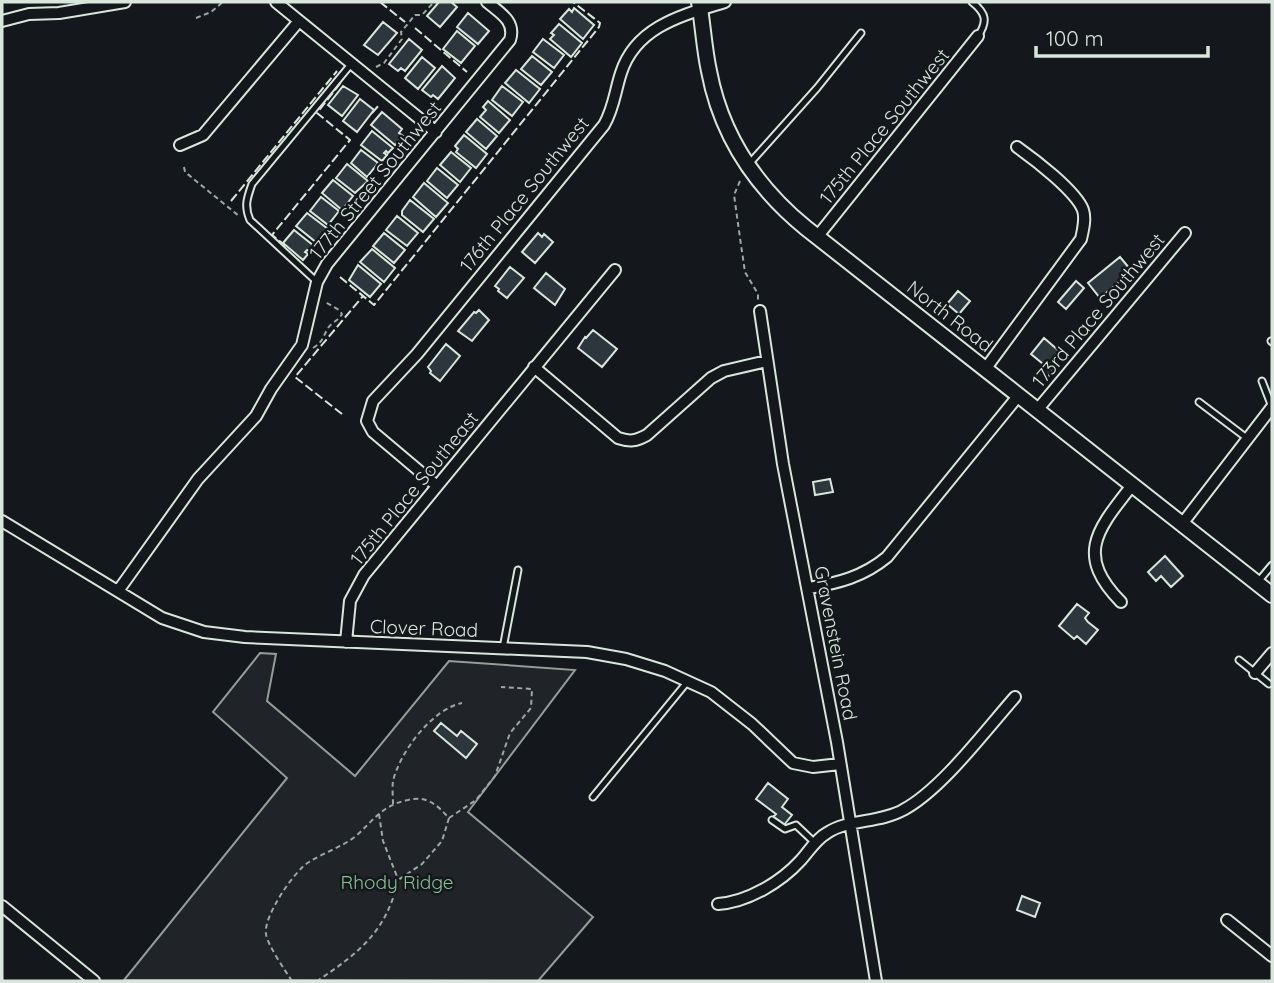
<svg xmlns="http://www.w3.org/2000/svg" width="1274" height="983" viewBox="0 0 1274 983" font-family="Quicksand,sans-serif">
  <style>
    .green { fill: #202428; stroke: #939e99; stroke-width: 2 }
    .building { fill: #2c363c; stroke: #d8e6dc; stroke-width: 2 }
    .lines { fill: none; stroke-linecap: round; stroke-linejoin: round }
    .lane-casing { stroke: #d8e6dc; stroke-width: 9 }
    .street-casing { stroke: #d8e6dc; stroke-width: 14 }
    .secondary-casing { stroke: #d8e6dc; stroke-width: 18 }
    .path { stroke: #9da8a2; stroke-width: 2; stroke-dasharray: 5 3.5; stroke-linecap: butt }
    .lane { stroke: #14181c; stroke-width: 5 }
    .street { stroke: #14181c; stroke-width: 10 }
    .secondary { stroke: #14181c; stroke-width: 14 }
    .fence { stroke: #d8e6dc; stroke-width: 2; stroke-dasharray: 9 3.5; stroke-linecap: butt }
    .labels { text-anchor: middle; stroke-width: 5; stroke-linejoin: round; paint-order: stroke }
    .street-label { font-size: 19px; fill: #d8e6dc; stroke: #14181c }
    .park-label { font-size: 19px; fill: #8ac095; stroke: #14181c }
  </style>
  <rect width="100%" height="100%" fill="#14181c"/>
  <path class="green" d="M260,653L276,654L267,701L355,776L449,661L575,670L468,812L593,917L538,981L124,980L287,778L213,712Z"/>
  <path class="building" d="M439,2H451L457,7L440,27L427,16Z
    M574,8L594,25L583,39L560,19L569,9L572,12Z
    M468,13L489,31L478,44L457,27Z
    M383,22L397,33L378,55L364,45Z
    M559,24L582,43L571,57L550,39L554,35L551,33Z
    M457,31L475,46L461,63L443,49Z
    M409,39L422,50L405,71L401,68L398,71L389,64Z
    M543,39L564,55L554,68L533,52Z
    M532,56L552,72L541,85L521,69Z
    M422,57L435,68L418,89L405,78Z
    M442,66L455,78L438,99L433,95L431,97L422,90Z
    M516,70L540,89L529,103L505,83Z
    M343,86L358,95L342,116L328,105Z
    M502,86L523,102L512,116L492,100Z
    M360,99L374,110L357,132L343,121Z
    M488,101L510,120L499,133L480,117L486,110L483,107Z
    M382,112L402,129L399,133L403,136L395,145L371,125Z
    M477,119L497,136L486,149L466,132Z
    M372,131L393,148L388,153L386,151L384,153L387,155L382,161L361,145Z
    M464,135L487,154L476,168L456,152L458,149L455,146Z
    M361,150L378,163L367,177L351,163Z
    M451,152L471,168L460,182L440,165Z
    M347,164L368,181L355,193L336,178Z
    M437,168L458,185L447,198L427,181Z
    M333,180L353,196L342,210L322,193Z
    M424,183L448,203L436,217L413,197Z
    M321,197L339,211L328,225L310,211Z
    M410,200L434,219L423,232L402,215V211Z
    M307,213L328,229L317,243L296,226Z
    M397,216L418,233L407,246L386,230Z
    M294,230L314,246L310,252L307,250L305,252L308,254L303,260L283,243Z
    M384,233L405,250L394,263L373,246Z
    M538,233L542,237L544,234L553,242L535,263L522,252Z
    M372,249L395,268L384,282L360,262Z
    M1120,257L1130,269L1122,276L1124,278L1100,298L1088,283Z
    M358,265L381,284L370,297L349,280Z
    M510,267L524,278L507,298L498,291L499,289L495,286Z
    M546,273L565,289L555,305L534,288Z
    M1076,281L1084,288L1066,309L1058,302Z
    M958,291L970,301L959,314L947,304Z
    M479,310L489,320L472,341L458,331L474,312L476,313Z
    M593,330L617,349L602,367L578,348L585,337L586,338Z
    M1044,338L1059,351L1049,364L1054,369L1047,378L1038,371L1043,364L1031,354Z
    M446,344L460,356L440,381L430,373L431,371L428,367Z
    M830,479L833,492L815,495L813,482Z
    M1165,556L1183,576L1171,587L1161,576L1156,581L1148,572Z
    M1077,604L1089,613L1085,618L1088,622L1098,630L1086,644L1077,636L1074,639L1059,626Z
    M441,723L457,736L461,731L477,744L466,758L434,731Z
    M768,783L788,799L782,807L792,815L784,825L773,817L776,814L756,799Z
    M1022,896L1040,903L1035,917L1017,910Z"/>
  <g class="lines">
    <g class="lane-casing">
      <path id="lane" d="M972,2C986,13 988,21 978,36
        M749,164L817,88L861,33
        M317,282L250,220C244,206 247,198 252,184L352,63
        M1271,341L1272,342
        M1262,381L1272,407
        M1199,402L1248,439
        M1257,583L1272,565
        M503,648L518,570
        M1239,660L1269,684
        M593,797L688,681
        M772,820L785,829L796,825L815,843"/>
    </g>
    <g class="street-casing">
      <path id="street" d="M276,2L436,132
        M2,21L29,14L59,13L125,2
        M180,145L203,135L299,21
        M817,237L978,36
        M760,311L783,464L837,742L876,981
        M534,367L618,438C630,442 636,441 647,435L711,378L724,371L767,361
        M986,368L1081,239C1083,230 1086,219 1083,210C1076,191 1034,159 1017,147
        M1038,409L1185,233
        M437,486L373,432L367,421L373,401L417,354L604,125C614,108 615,91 621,73C636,26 683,15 725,2
        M2,521L162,618L204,632L245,637L587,652L626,659L665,671L711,692L752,724L793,763L813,767L840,764
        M1182,524L1272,407
        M809,588C838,583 863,577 887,557L1019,395
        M118,591L198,479L256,416L271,389L302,345L317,282L327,264L510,40C516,21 500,13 487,2
        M1121,602C1074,554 1098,529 1133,484
        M346,642L350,601L364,575L615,270
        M1255,673L1272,653
        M718,904C748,902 781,882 801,860C809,851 816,839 827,833C847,819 880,823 903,810C941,790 985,731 1015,697
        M2,906L94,981
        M1227,920L1272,956"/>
    </g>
    <g class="secondary-casing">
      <path id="secondary" d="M699,2C703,25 704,48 709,71C721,135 756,187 806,228L1272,595"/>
    </g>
    <path class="path" d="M196,18L211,12L223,2
      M376,67L384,63L402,39L401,32L415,15H422L434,2
      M184,167L185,172L239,216
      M740,181L734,195L741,245L745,272L758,294V300
      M313,348C322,343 323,337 328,328C332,322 338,321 342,314L339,310L325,302
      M393,804C393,797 392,788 393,781C400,752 432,709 462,703
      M379,814L383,841L398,879
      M449,818L476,800L495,776L510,733L531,708L532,689L501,687
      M292,981C286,972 267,944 266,934C263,917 294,871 309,862C323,853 342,847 356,836C373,821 382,805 408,800C427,795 437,805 449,818L442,841L422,864L398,880C387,931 359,953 317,981"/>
    <use href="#lane" class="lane"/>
    <use href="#street" class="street"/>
    <use href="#secondary" class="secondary"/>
    <path class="fence" d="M380,2L405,22
      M415,28L467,72
      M372,113L380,104
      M231,201L337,71
      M286,246L272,235L350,140L317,113L342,81
      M340,277L374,305L599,27L600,23L573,2
      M342,414L295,377L363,296"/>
  </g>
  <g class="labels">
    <g class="street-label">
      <text transform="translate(884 126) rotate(-51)" y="7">175th Place Southwest</text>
      <text transform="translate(375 180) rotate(-51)" y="7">177th Street Southwest</text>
      <text transform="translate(524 194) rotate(-51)" y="7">176th Place Southwest</text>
      <text transform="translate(1098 310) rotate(-50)" y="7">173rd Place Southwest</text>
      <text transform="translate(950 316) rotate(38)" y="7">North Road</text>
      <text transform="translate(414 488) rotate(-51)" y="7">175th Place Southeast</text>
      <text transform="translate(424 628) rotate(2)" y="7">Clover Road</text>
      <text transform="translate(836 643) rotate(79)" y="7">Gravenstein Road</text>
    </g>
    <g class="park-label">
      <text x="397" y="889">Rhody Ridge</text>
    </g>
  </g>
  <rect width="1274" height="983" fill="none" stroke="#d8e6dc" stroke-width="7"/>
  <path d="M1036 46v10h172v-10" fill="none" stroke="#d8e6dc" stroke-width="3.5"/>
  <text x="1046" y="46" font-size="21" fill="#d8e6dc" stroke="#14181c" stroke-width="5" paint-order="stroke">100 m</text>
</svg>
